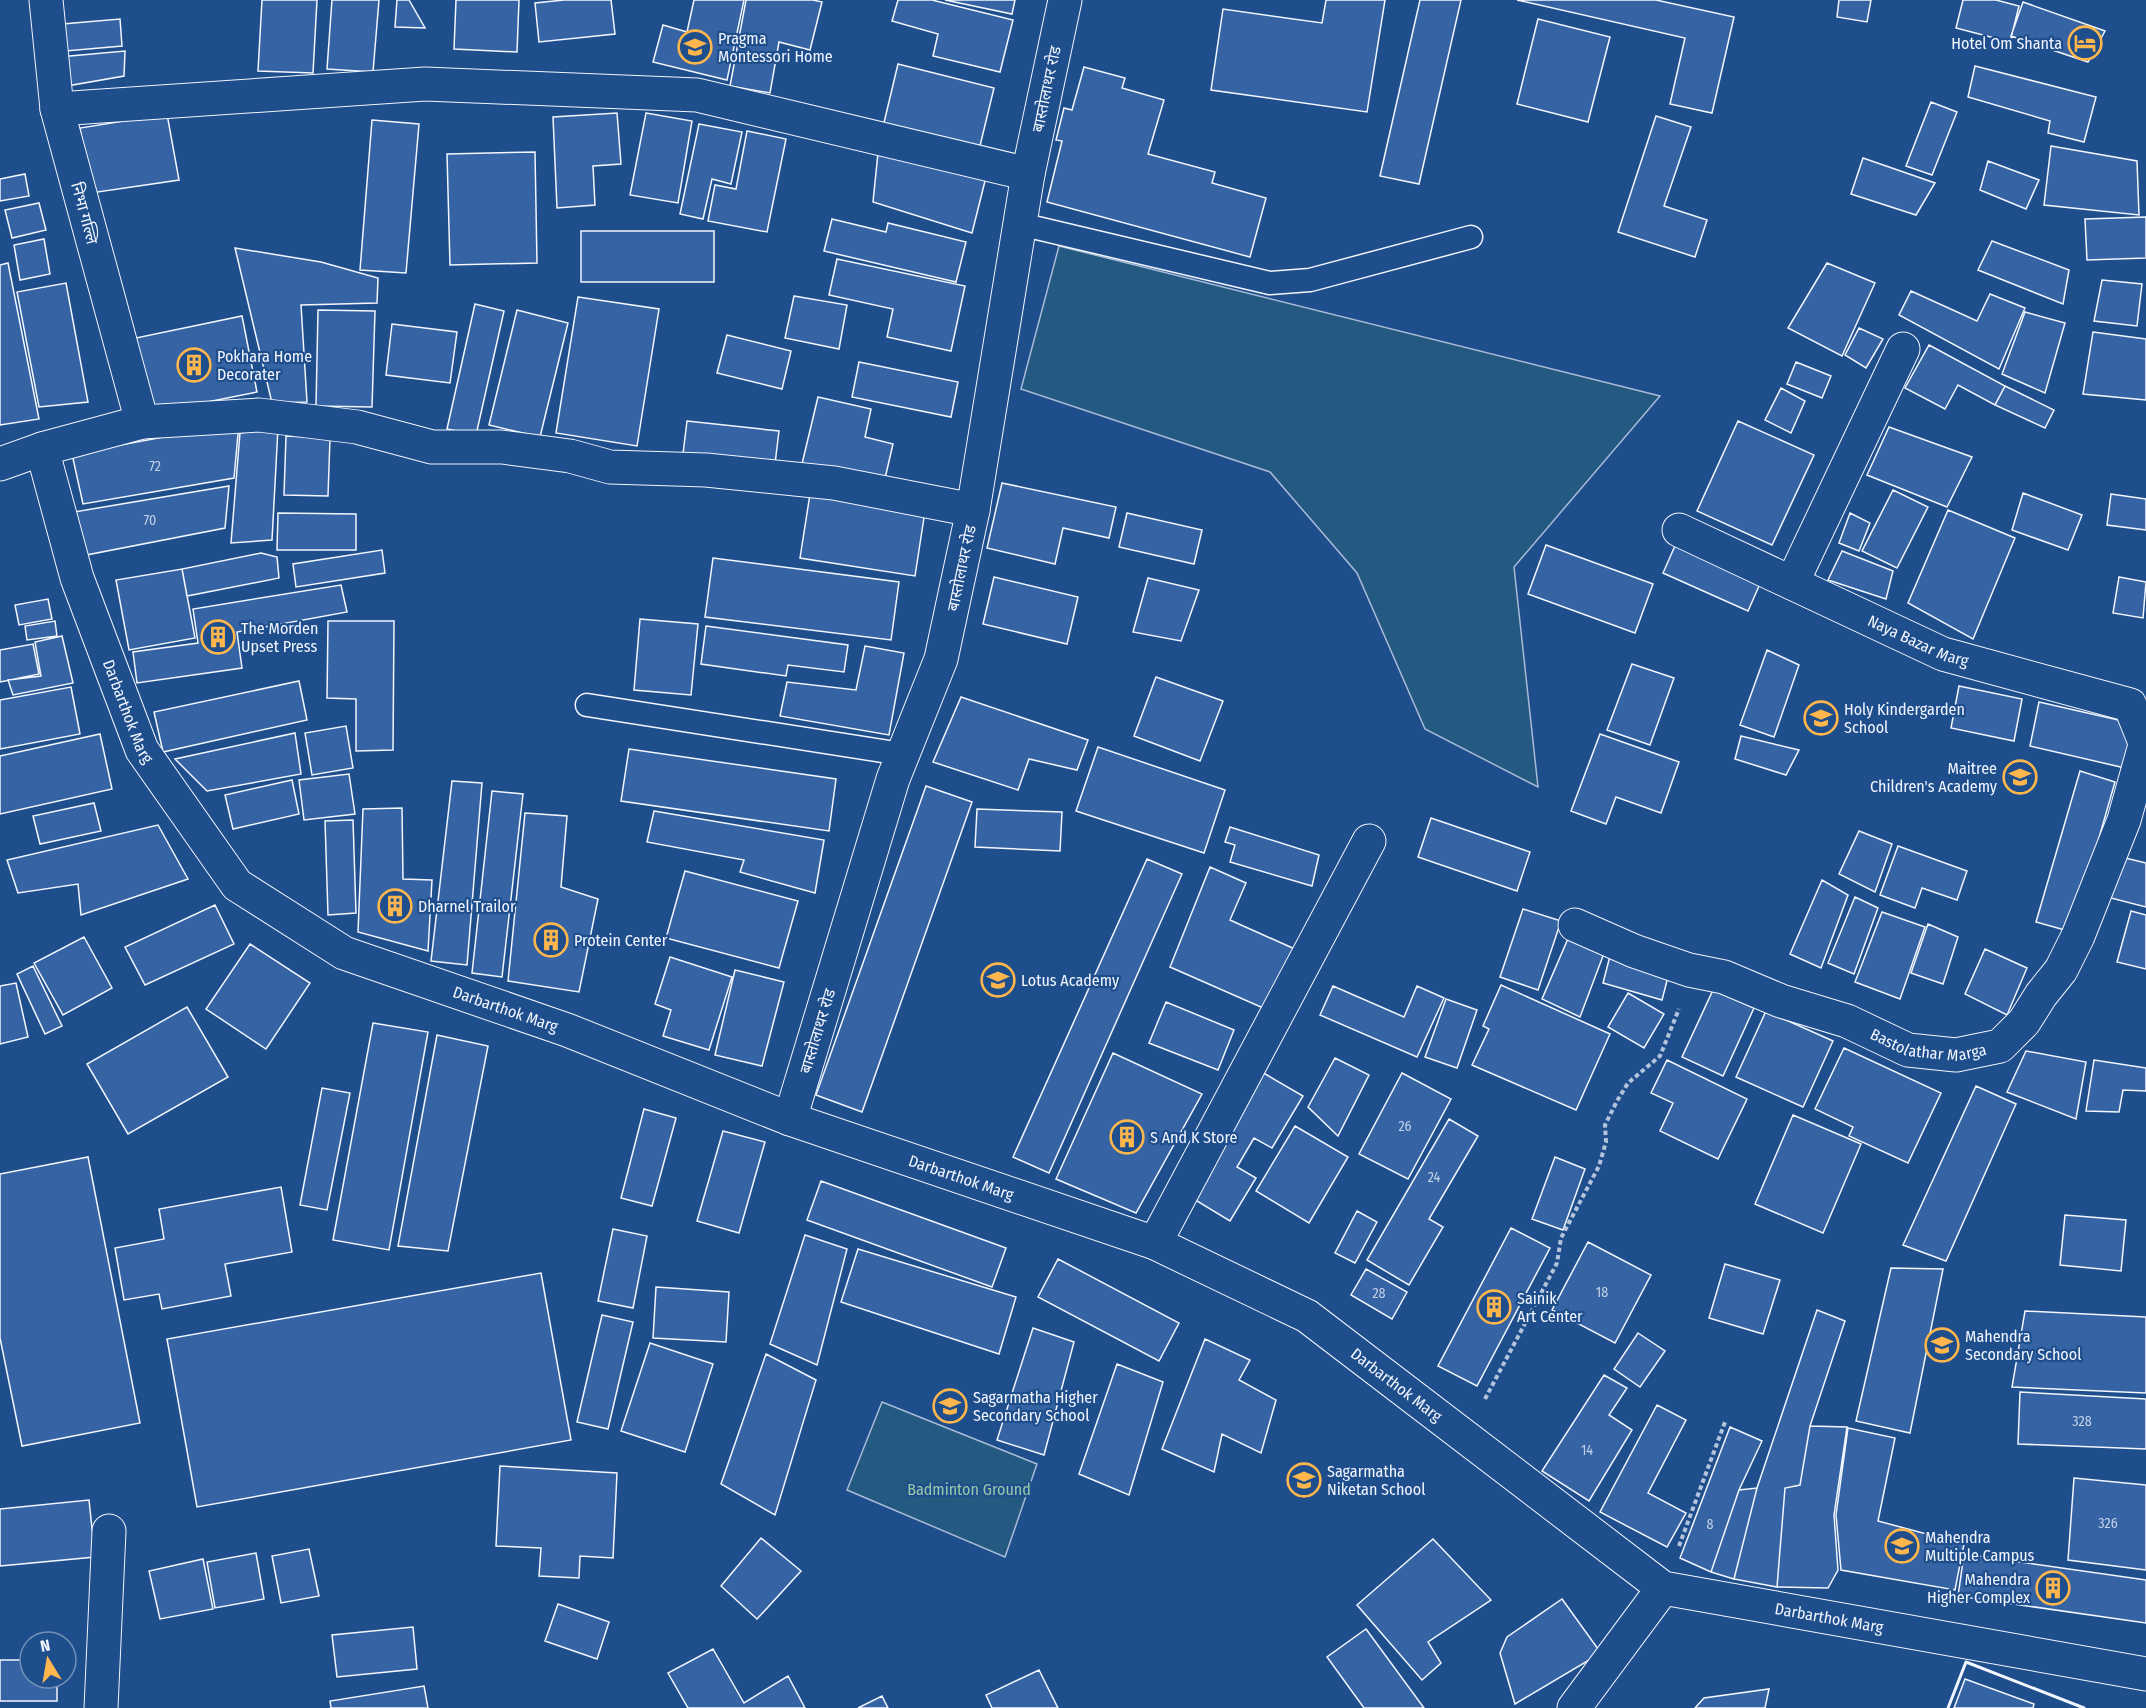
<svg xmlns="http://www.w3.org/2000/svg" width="2146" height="1708" viewBox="0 0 2146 1708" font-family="'Fira Sans Condensed','Noto Sans Devanagari',sans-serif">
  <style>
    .green { fill: #245a82; stroke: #a8bbd7; stroke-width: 1.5 }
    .building { fill: #3563a3; stroke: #f2f6ff; stroke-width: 1.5 }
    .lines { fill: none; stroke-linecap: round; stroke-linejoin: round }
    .service-casing { stroke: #f2f6ff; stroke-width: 25 }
    .minor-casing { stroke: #f2f6ff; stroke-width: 35 }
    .secondary-casing { stroke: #f2f6ff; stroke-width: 35 }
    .path { stroke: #b3c4dc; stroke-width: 4; stroke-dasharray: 4.5 3; stroke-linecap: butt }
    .service { stroke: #1f4e8c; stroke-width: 22 }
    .minor { stroke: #1f4e8c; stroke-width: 33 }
    .secondary { stroke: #1f4e8c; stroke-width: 33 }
    .wall { stroke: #f2f6ff; stroke-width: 3 }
    .labels { text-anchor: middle; stroke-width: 4.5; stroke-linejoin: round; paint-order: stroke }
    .number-label { font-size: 14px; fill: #c3d1e8 }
    .poi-label { font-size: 16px; fill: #f2f6ff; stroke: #1f4e8c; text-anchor: start }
    .street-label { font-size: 16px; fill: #f2f6ff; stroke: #1f4e8c }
    .park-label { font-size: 16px; fill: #97c8a6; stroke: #1f4e8c }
  </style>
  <rect width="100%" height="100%" fill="#1f4e8c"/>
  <path class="green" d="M1059,246L1660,396L1514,567L1538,787L1425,729L1357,573L1270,472L1021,389Z
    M882,1402L1037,1464L1005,1557L847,1490Z"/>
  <path class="building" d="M262,0H317L313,73L258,71Z
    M332,0H379L373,72L327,69Z
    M397,0H409L425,28L395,27Z
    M456,0H519L517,52L454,49Z
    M564,0H611L615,34L539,42L535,3Z
    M694,0H744L727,80L653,62L663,25L687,32Z
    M746,0H813L822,2L810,50L779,42L770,93L730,86Z
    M898,0H932L1013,20L1000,72L933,56L938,34L892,21Z
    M945,0H1015L1012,14Z
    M1326,0H1385L1367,112L1211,90L1223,9L1322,23Z
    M1420,0H1461L1419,184L1380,176Z
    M1517,0H1656L1734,17L1712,113L1670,104L1685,38Z
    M1839,0H1871L1867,22L1837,17Z
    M1963,0H1996L2019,6L2010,42L1956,28Z
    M2023,2L2105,31L2088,62L2011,36Z
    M120,19L122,46L54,52L51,25Z
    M1538,19L1610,37L1588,122L1517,104Z
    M125,51L124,76L61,87L59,57Z
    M898,64L994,88L978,154L882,131Z
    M1975,66L2096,97L2084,142L2048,133L2050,121L1968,97Z
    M1084,67L1125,78L1122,88L1164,100L1148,154L1215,172L1212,183L1266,198L1250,257L1047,202L1062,141L1056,140L1064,108L1072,110Z
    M1931,102L1957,112L1932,175L1906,166Z
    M617,113L621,164L593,166L595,205L557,208L553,117Z
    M646,113L692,121L678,203L630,195Z
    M167,114L179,180L91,193L80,128Z
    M1656,116L1691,127L1664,206L1707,220L1695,257L1618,232Z
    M372,120L419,124L406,273L360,270Z
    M699,124L742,132L731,184L712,179L703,219L680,214Z
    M747,131L786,139L767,232L708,221L715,185L736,189Z
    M2051,146L2137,161L2139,215L2044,205Z
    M535,152L537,263L450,265L447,154Z
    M878,153L986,177L972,233L873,202Z
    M1863,158L1935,183L1916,215L1851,194Z
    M1988,161L2039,180L2026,209L1980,190Z
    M25,174L29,196L0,201V179Z
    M39,203L46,230L12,238L5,210Z
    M2146,217V258L2087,260L2085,219Z
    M832,219L886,232L888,223L966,242L956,282L824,251Z
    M581,231H714V282H581Z
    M44,239L50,274L20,280L14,245Z
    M1992,241L2069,270L2063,304L1978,270Z
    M235,248L321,262L378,278L377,303L301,305L307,402L272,403Z
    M837,259L965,286L951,351L887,337L893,309L829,295Z
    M8,263L39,419L0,425V265Z
    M1827,263L1875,283L1842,356L1788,328Z
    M2102,280L2142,284L2137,326L2094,321Z
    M66,283L88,402L39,407L17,292Z
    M1911,291L1977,321L1990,294L2025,308L1999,369L1899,315Z
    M794,296L847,305L839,349L785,338Z
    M578,297L659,309L637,446L556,433Z
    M475,304L504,311L476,435L447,429Z
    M318,310L375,311L372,407L316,406Z
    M517,310L568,323L540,437L489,425Z
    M2025,312L2065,323L2045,393L2002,374Z
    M242,316L257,392L147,414L131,339Z
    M392,324L457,332L450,383L386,375Z
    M1859,328L1883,339L1866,368L1845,355Z
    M2093,332L2146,339V400L2083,394Z
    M727,335L791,351L782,389L717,373Z
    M1929,345L2005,386L1995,405L1958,385L1945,409L1905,388Z
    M859,362L958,382L951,417L852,397Z
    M1796,362L1831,376L1822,398L1787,384Z
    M2005,386L2054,410L2045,428L1995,405Z
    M1781,388L1805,401L1791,433L1765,420Z
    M818,397L871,409L865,437L893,444L883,487L801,468Z
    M687,421L779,431L774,472L682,462Z
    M1738,421L1814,455L1772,545L1697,511Z
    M239,423L234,478L83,504L72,454Z
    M1889,427L1972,457L1947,507L1867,475Z
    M278,428L272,540L231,543L240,433Z
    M286,436L330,438L328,496L284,495Z
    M1002,483L1116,507L1109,538L1063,528L1055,564L987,548Z
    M229,486L225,528L81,556L74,512Z
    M1893,490L1928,507L1897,568L1862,551Z
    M2023,493L2082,515L2068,550L2012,530Z
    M810,494L925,511L915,576L800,558Z
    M2111,494L2146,499V530L2107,525Z
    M1948,510L2015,538L1973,639L1908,603Z
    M278,513L356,514V550H277Z
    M1127,513L1202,530L1194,564L1119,547Z
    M1850,513L1870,523L1859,551L1839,543Z
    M1678,539L1763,577L1748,611L1663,573Z
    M1546,545L1653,584L1635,633L1528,594Z
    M382,550L385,573L296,587L293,564Z
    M1842,551L1893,571L1886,599L1828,580Z
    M261,553L277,557L279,578L187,596L182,569Z
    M713,558L899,582L891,640L705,617Z
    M182,569L195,638L129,650L116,580Z
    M994,577L1078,597L1067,644L983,624Z
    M2119,577L2146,582L2143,618L2113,613Z
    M1148,578L1199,590L1181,641L1133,632Z
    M341,585L347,612L237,632L242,668L137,683L133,652L198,643L193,609Z
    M48,599L52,619L19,625L15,605Z
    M640,619L698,624L691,695L634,690Z
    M55,621L57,636L27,640L25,626Z
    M328,621H394L393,750L356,751V699L327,698Z
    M706,626L848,645L844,672L788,665L786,676L701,664Z
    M62,636L73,683L13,695L8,680L41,676L35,642Z
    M33,644L39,674L0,682V650Z
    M865,646L904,653L889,735L780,716L787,682L856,690Z
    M1767,650L1799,665L1774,737L1740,725Z
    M1632,664L1674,678L1650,745L1607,730Z
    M1156,677L1223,701L1200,761L1134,736Z
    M299,681L307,720L163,752L154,712Z
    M1959,686L2022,699L2014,741L1951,728Z
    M71,687L80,734L0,749V700Z
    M961,697L1088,740L1077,770L1029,759L1018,790L933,762Z
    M2039,702L2136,724L2125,768L2030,746Z
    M346,726L353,768L312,775L305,733Z
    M295,733L301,774L207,791L175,759Z
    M100,734L112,789L0,814V756Z
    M1600,734L1679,762L1661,813L1616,797L1606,824L1571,811Z
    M1741,736L1799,750L1786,775L1735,759Z
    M1098,747L1225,790L1204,853L1076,811Z
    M629,749L836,779L829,831L621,801Z
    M2080,771L2115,782L2072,932L2036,922Z
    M349,774L355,814L304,820L299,780Z
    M292,780L299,814L233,829L225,795Z
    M452,781L482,783L467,965L431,961Z
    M926,786L972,802L862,1112L816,1095Z
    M492,791L523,794L502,977L472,973Z
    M94,803L101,831L40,844L33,816Z
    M402,808L403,879L432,880L428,951L358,932L363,809Z
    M977,809L1062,812L1060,851L975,847Z
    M654,811L824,840L815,893L740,872L744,860L647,842Z
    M525,813L567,816L561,887L598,899L579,992L508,981Z
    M1431,818L1530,852L1517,891L1418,857Z
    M353,820L356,913L328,915L325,821Z
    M158,825L188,879L81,915L78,884L18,893L7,860Z
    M1230,827L1319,855L1312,886L1230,862L1235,845L1225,842Z
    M1859,831L1892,844L1875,892L1839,874Z
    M1898,846L1967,871L1957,900L1922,888L1915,908L1880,895Z
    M2117,856L2146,863V907L2107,897Z
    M1147,859L1182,874L1049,1173L1013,1157Z
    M1210,867L1246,883L1230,920L1297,950L1270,1011L1170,967Z
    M685,871L798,901L779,968L666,938Z
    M1822,880L1848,895L1821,968L1790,954Z
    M1855,897L1878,908L1854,974L1828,963Z
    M215,905L234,944L145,985L125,947Z
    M1523,909L1561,921L1538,990L1500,977Z
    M2131,911L2146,915V969L2117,962Z
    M1882,912L1925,927L1900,999L1855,982Z
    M1928,924L1958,937L1943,984L1911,973Z
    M1570,934L1606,948L1580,1017L1542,999Z
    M84,937L112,988L63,1015L34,963Z
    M250,944L310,983L266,1049L206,1009Z
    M1985,949L2027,968L2007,1015L1965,994Z
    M1610,956L1669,973L1662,1000L1603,983Z
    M670,957L732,977L709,1050L663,1036L671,1010L655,1004Z
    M33,966L62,1026L45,1034L17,974Z
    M735,970L784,982L762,1066L715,1055Z
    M16,983L28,1037L0,1044V986Z
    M1501,985L1610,1034L1576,1110L1472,1065L1489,1029L1483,1026Z
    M1333,986L1404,1017L1417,986L1444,998L1417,1057L1320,1015Z
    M1713,990L1754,1008L1723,1076L1682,1057Z
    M1628,993L1664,1014L1644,1048L1608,1027Z
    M1446,999L1477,1010L1457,1068L1425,1057Z
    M1166,1002L1234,1030L1218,1070L1149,1043Z
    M187,1007L228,1077L128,1134L87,1064Z
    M1766,1011L1833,1041L1803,1107L1736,1077Z
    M373,1023L428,1032L389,1250L333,1240Z
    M437,1035L488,1046L448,1251L398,1246Z
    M1844,1048L1941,1093L1908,1163L1849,1136L1853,1127L1815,1109Z
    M2026,1051L2086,1062L2076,1119L2007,1092Z
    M1113,1053L1202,1094L1136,1213L1056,1179Z
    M1335,1058L1369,1075L1338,1136L1308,1107Z
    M1667,1060L1747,1099L1718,1159L1660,1131L1673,1103L1651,1093Z
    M2094,1060L2146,1068V1091L2123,1090L2119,1112L2086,1111Z
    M1260,1071L1303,1096L1272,1148L1254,1138L1237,1167L1256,1178L1230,1221L1187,1195Z
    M1402,1073L1451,1099L1408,1179L1359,1154Z
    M1976,1086L2016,1104L1946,1261L1903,1245Z
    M322,1088L350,1093L327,1210L300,1205Z
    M644,1109L676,1118L652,1206L621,1198Z
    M1793,1115L1861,1144L1823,1233L1755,1204Z
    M1449,1119L1478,1136L1429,1219L1443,1227L1409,1285L1367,1260Z
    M1295,1126L1348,1157L1309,1223L1256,1191Z
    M723,1131L765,1142L739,1233L697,1221Z
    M88,1157L140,1423L22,1446L0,1338V1174Z
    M1555,1157L1585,1169L1563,1230L1532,1219Z
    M821,1181L1006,1248L992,1287L807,1220Z
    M281,1187L292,1252L225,1264L231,1296L162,1309L159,1294L124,1300L115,1248L164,1239L159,1209Z
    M1357,1211L1377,1222L1355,1263L1335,1253Z
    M2065,1215L2126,1220L2121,1271L2060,1265Z
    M1511,1228L1550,1248L1477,1386L1438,1366Z
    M613,1229L647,1236L633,1308L598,1301Z
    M805,1235L847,1249L817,1365L770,1344Z
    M1588,1242L1651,1275L1615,1343L1552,1310Z
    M858,1249L1016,1297L999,1354L841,1302Z
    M1058,1259L1179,1323L1159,1361L1038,1297Z
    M1725,1264L1780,1280L1763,1334L1709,1318Z
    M1891,1268L1943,1269L1910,1433L1856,1421Z
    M1366,1269L1407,1292L1392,1319L1351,1295Z
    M541,1273L571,1440L197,1507L167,1339Z
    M656,1287L729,1292L726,1342L653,1338Z
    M1817,1310L1845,1321L1810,1426L1800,1485L1785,1488L1777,1587L1734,1579L1757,1488Z
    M2025,1311L2146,1317V1393L2012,1387Z
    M602,1315L633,1322L608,1429L577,1422Z
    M1033,1328L1074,1342L1044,1455L997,1440Z
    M1638,1333L1665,1351L1640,1387L1614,1369Z
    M1205,1339L1250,1360L1239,1380L1276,1400L1261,1453L1222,1434L1214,1472L1162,1449Z
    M650,1343L713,1364L685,1452L621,1431Z
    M766,1354L816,1380L775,1515L721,1484Z
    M1117,1364L1163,1382L1129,1495L1079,1474Z
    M1604,1375L1627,1388L1609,1415L1632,1430L1589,1501L1542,1471Z
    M2020,1392L2146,1399V1449L2018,1444Z
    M1657,1405L1686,1420L1648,1493L1686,1513L1667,1547L1600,1512Z
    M1810,1426L1847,1427L1834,1515L1838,1570L1828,1588L1777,1587L1785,1488L1800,1485Z
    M1730,1427L1762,1441L1739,1490L1711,1572L1680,1558Z
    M1848,1428L1895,1438L1878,1521L1964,1544L1955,1590L1841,1570L1836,1515Z
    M500,1466L617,1473L613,1558L580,1556L579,1578L539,1576L541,1548L496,1546Z
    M2074,1478L2146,1485V1570L2068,1560Z
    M1757,1488L1734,1579L1711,1572L1739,1490Z
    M89,1500L95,1557L0,1566V1509Z
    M761,1538L801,1571L757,1619L721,1586Z
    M1433,1539L1491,1600L1428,1642L1441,1663L1422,1680L1357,1605Z
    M309,1549L319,1596L281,1603L272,1556Z
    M256,1553L264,1599L215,1608L207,1562Z
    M1964,1554L2146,1580V1623L1958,1596Z
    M203,1559L213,1609L160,1619L149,1571Z
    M1562,1599L1601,1653L1515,1704L1500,1653L1507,1637Z
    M558,1604L609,1622L597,1659L545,1641Z
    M413,1627L417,1669L337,1677L332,1635Z
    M1366,1629L1424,1708H1364L1327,1657Z
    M713,1649L744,1703L788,1676L805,1708H688L668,1673Z
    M0,1660H30V1678H57V1701H0Z
    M1039,1670L1058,1708H992L986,1695Z
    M1965,1679L2034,1704L2033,1708H1954Z
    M424,1686L428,1708H331L330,1701Z
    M1769,1689L1765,1708H1695L1704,1698Z
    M882,1696L888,1708H858Z"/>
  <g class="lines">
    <g class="service-casing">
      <path id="service" d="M1020,224L1270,283L1310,280L1471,237
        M587,705L902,754"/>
    </g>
    <g class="minor-casing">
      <g id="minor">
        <path d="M46,0L57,109L142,422"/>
        <path d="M57,109L425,84L697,95L1028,174"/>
        <path d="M42,449L142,422L259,415L357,427L432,447H502L570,456L610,467L706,470L834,483L973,510"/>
        <path id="s1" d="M1679,530L1943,654L2130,705L2146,745"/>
        <path d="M1792,583L1903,349"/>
        <path id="s2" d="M1575,925L1634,951L1689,970L1724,977L1781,1001L1847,1021L1908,1050L1956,1055L2000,1046L2024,1022L2041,995L2061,970L2078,936L2124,820L2145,745"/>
        <path d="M790,1119L893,779L941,659L973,510L1028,174L1065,0"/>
        <path d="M1155,1243L1369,841"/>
        <path d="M101,1708L109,1531"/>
        <path d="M1574,1708L1663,1588"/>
      </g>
    </g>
    <g class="secondary-casing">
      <g id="secondary">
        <path id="s3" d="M0,464L42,449L77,578L142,750L237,885L344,953L567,1030L790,1119L1155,1243L1307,1316L1663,1588L2146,1674"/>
      </g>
    </g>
    <path class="path" d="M1485,1399L1557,1263L1561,1238L1599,1166L1606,1142L1605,1125L1617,1101L1628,1083L1660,1056L1679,1009
      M1679,1546L1725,1422"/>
    <use href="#service" class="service"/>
    <use href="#minor" class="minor"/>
    <use href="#secondary" class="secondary"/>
    <path class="wall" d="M1948,1708L1966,1662L2084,1708"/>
  </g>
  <defs>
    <g id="hotel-ring" transform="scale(1.725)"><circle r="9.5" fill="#1f4e8c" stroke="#ffb74d" stroke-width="1.5"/><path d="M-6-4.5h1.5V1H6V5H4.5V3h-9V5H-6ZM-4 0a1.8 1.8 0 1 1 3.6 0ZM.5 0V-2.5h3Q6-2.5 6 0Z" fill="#ffb74d"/></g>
    <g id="school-ring" transform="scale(1.725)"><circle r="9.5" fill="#1f4e8c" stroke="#ffb74d" stroke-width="1.5"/><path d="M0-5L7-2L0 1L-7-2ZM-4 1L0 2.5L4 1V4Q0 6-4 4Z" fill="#ffb74d"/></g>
    <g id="building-ring" transform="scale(1.725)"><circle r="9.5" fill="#1f4e8c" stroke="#ffb74d" stroke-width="1.5"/><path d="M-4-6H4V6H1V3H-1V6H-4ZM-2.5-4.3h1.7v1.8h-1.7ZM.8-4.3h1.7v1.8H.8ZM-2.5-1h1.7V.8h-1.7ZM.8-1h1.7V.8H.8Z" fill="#ffb74d"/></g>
    <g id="university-ring" transform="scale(1.725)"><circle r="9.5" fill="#1f4e8c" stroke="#ffb74d" stroke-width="1.5"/><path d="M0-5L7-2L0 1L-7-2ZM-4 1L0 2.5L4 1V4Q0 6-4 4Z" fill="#ffb74d"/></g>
  </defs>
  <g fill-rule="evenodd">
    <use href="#hotel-ring" x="2085" y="43"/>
    <use href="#school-ring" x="695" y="47"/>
    <use href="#building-ring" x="194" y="365"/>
    <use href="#building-ring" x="218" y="637"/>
    <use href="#school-ring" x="1821" y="718"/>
    <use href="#school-ring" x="2020" y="777"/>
    <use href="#building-ring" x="395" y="906"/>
    <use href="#building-ring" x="551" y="940"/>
    <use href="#school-ring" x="998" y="980"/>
    <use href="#building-ring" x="1127" y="1137"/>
    <use href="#building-ring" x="1494" y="1307"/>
    <use href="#school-ring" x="1942" y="1345"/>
    <use href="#university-ring" x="950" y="1406"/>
    <use href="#school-ring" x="1304" y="1480"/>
    <use href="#university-ring" x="1902" y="1546"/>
    <use href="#building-ring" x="2053" y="1588"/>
  </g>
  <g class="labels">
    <g class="number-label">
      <text x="155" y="471">72</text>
      <text x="150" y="525">70</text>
      <text x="1405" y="1131">26</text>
      <text x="1434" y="1182">24</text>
      <text x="1602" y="1297">18</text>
      <text x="1379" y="1298">28</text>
      <text x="2082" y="1426">328</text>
      <text x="1587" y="1455">14</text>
      <text x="2108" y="1528">326</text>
      <text x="1710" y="1529">8</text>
    </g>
    <g class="poi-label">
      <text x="718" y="44">Pragma<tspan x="718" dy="18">Montessori Home</tspan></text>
      <text x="2062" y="49" text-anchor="end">Hotel Om Shanta</text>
      <text x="217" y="362">Pokhara Home<tspan x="217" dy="18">Decorater</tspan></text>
      <text x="241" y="634">The Morden<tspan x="241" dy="18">Upset Press</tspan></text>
      <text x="1844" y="715">Holy Kindergarden<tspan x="1844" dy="18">School</tspan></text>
      <text x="1997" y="774" text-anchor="end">Maitree<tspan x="1997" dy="18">Children's Academy</tspan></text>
      <text x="418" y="912">Dharnel Trailor</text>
      <text x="574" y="946">Protein Center</text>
      <text x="1021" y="986">Lotus Academy</text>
      <text x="1150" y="1143">S And K Store</text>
      <text x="1517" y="1304">Sainik<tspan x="1517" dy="18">Art Center</tspan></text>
      <text x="1965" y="1342">Mahendra<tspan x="1965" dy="18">Secondary School</tspan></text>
      <text x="973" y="1403">Sagarmatha Higher<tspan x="973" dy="18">Secondary School</tspan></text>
      <text x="1327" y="1477">Sagarmatha<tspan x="1327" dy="18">Niketan School</tspan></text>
      <text x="1925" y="1543">Mahendra<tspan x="1925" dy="18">Multiple Campus</tspan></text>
      <text x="2030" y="1585" text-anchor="end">Mahendra<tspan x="2030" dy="18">Higher Complex</tspan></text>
    </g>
    <g class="street-label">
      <text transform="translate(1046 89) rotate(-78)" y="6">बास्तोलाथर रोड</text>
      <text transform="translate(85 213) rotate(75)" y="6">निभा गल्लि</text>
      <text transform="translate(961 568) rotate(-78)" y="6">बास्तोलाथर रोड</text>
      <text dy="6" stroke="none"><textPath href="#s1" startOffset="264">Naya Bazar Marg</textPath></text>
      <text dy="6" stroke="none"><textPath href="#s3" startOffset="321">Darbarthok Marg</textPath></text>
      <text dy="6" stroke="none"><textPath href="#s3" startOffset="825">Darbarthok Marg</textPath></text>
      <text transform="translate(817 1031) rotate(-73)" y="6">बास्तोलाथर रोड</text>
      <text dy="6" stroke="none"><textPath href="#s2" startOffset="376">Bastolathar Marga</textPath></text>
      <text dy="6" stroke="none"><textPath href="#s3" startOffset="1311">Darbarthok Marg</textPath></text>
      <text dy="6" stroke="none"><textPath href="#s3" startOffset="1797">Darbarthok Marg</textPath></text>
      <text dy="6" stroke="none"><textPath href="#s3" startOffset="2301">Darbarthok Marg</textPath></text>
    </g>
    <g class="park-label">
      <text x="969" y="1495">Badminton Ground</text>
    </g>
  </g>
  <g transform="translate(48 1660) rotate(349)"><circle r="28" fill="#1f4e8c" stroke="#7391ba" stroke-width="1.5"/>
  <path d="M0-4.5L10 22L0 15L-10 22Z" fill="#ffb74d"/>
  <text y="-9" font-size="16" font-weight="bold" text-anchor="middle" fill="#f2f6ff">N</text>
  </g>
</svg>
